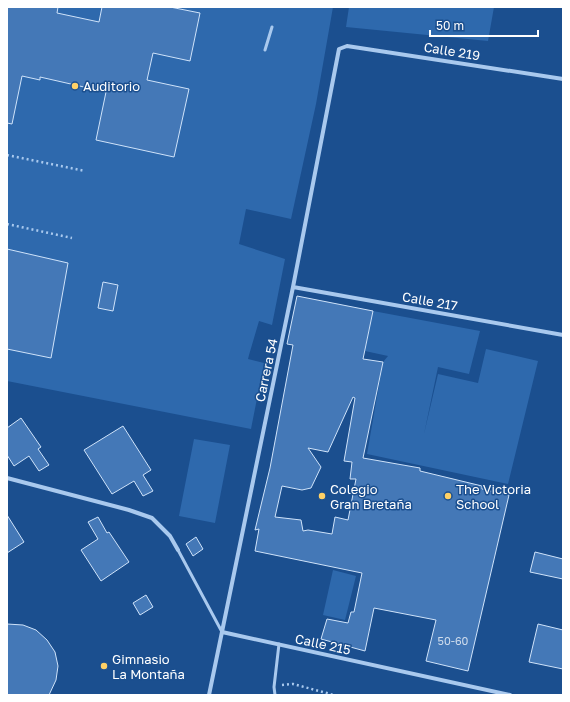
<svg xmlns="http://www.w3.org/2000/svg" width="570" height="702" viewBox="0 0 570 702" font-family="'Golos Text',sans-serif">
  <style>
    .green { fill: #2e69ad }
    .building { fill: #4478b7; stroke: #cfe3fa; fill-rule: evenodd }
    .lines { fill: none; stroke-linecap: round; stroke-linejoin: round }
    .path { stroke: #a9c9ee; stroke-width: 2.5; stroke-dasharray: 2 3; stroke-linecap: butt }
    .lane { stroke: #a9c9ee; stroke-width: 3 }
    .street { stroke: #a9c9ee; stroke-width: 4 }
    .poi-dot { fill: #ffd166; stroke: #1b4f8f; stroke-width: 1.5 }
    .labels { text-anchor: middle; stroke-width: 3; stroke-linejoin: round; paint-order: stroke }
    .number-label { font-size: 11px; fill: #d0dded }
    .street-label { font-size: 13px; fill: #fff; stroke: #1b4f8f }
    .poi-label { font-size: 13px; fill: #fff; stroke: #1b4f8f; text-anchor: start }
  </style>
  <rect width="100%" height="100%" fill="#1b4f8f"/>
  <path class="green" d="M7,7H333L316,104L291,219L246,209L239,244L285,259L272,325L259,321L249,355L248,359L264,363L251,429L7,381Z
    M349,7H494L488,41L346,27Z
    M373,311L480,331L469,374L438,367L424,434L438,374L478,383L486,349L538,361L508,484L367,454L383,362L388,356L365,351Z
    M194,439L230,445L215,523L179,516Z
    M333,570L356,576L345,620L323,615Z"/>
  <path class="building" d="M7,7H58L57,13L99,22L102,7H170L200,13L190,61L153,53L147,80L189,89L174,157L96,140L106,92L40,77V80L22,76L12,124L7,123Z
    M7,249L68,263L51,358L7,349Z
    M103,282L118,285L113,311L98,308Z
    M297,296L373,311L363,359L383,362L363,458L420,468V471L482,486V489L509,495L468,671L426,661L436,620L374,608L365,651L321,639L327,619L348,623L351,612H354L362,573L255,551L259,529L255,530L270,468L293,345L287,344ZM353,397L355,398L344,461L352,462L350,479H356L348,520L335,517L332,534L308,530L303,531L301,520L275,517L282,486L302,490L311,488L321,467L308,448L328,452Z
    M21,418L41,447L38,449L49,465L39,471L29,456L14,466L7,455V428Z
    M123,426L151,470L143,475L153,491L143,496L134,481L112,494L84,450Z
    M7,515L24,542L7,553Z
    M98,517L107,533L109,532L129,562L101,581L81,550L98,539L88,522Z
    M196,537L203,549L193,556L186,544Z
    M535,552L563,559V579L530,572Z
    M146,595L153,607L140,615L133,603Z
    M7,624L23,625L36,630L47,640L55,652L58,666L56,680L49,695H7Z
    M538,624L563,630V669L529,662Z"/>
  <g class="lines">
    <path class="path" d="M7,155L85,171
      M7,224L72,238
      M282,685L293,684L334,695"/>
    <path class="lane" d="M265,50L272,27
      M178,550L222,632
      M275,695L274,687L279,644"/>
    <path class="street" d="M293,287L563,335
      M7,478L129,510L152,518L170,536L178,550
      M222,632L510,695
      M209,695L293,287L339,49L347,46L563,79"/>
  </g>
  <g class="poi-dot">
    <circle cx="75" cy="86" r="4"/>
    <circle cx="322" cy="496" r="4"/>
    <circle cx="448" cy="496" r="4"/>
    <circle cx="104" cy="666" r="4"/>
  </g>
  <g class="labels">
    <g class="number-label">
      <text x="453" y="645">50-60</text>
    </g>
    <g class="street-label">
      <text transform="translate(452 51) rotate(9)" y="5">Calle 219</text>
      <text transform="translate(430 301) rotate(10)" y="5">Calle 217</text>
      <text transform="translate(266 370) rotate(-78)" y="5">Carrera 54</text>
      <text transform="translate(323 644) rotate(12)" y="5">Calle 215</text>
    </g>
    <g class="poi-label">
      <text x="83" y="91">Auditorio</text>
      <text x="330" y="494">Colegio<tspan x="330" dy="15">Gran Bretaña</tspan></text>
      <text x="456" y="494">The Victoria<tspan x="456" dy="15">School</tspan></text>
      <text x="112" y="664">Gimnasio<tspan x="112" dy="15">La Montaña</tspan></text>
    </g>
  </g>
  <rect width="570" height="702" fill="none" stroke="#ffffff" stroke-width="16"/>
  <path d="M430 30v6h108v-6" fill="none" stroke="#ffffff" stroke-width="2"/>
  <text x="436" y="30" font-size="12" fill="#ffffff" stroke="#1b4f8f" stroke-width="3" paint-order="stroke">50 m</text>
</svg>
